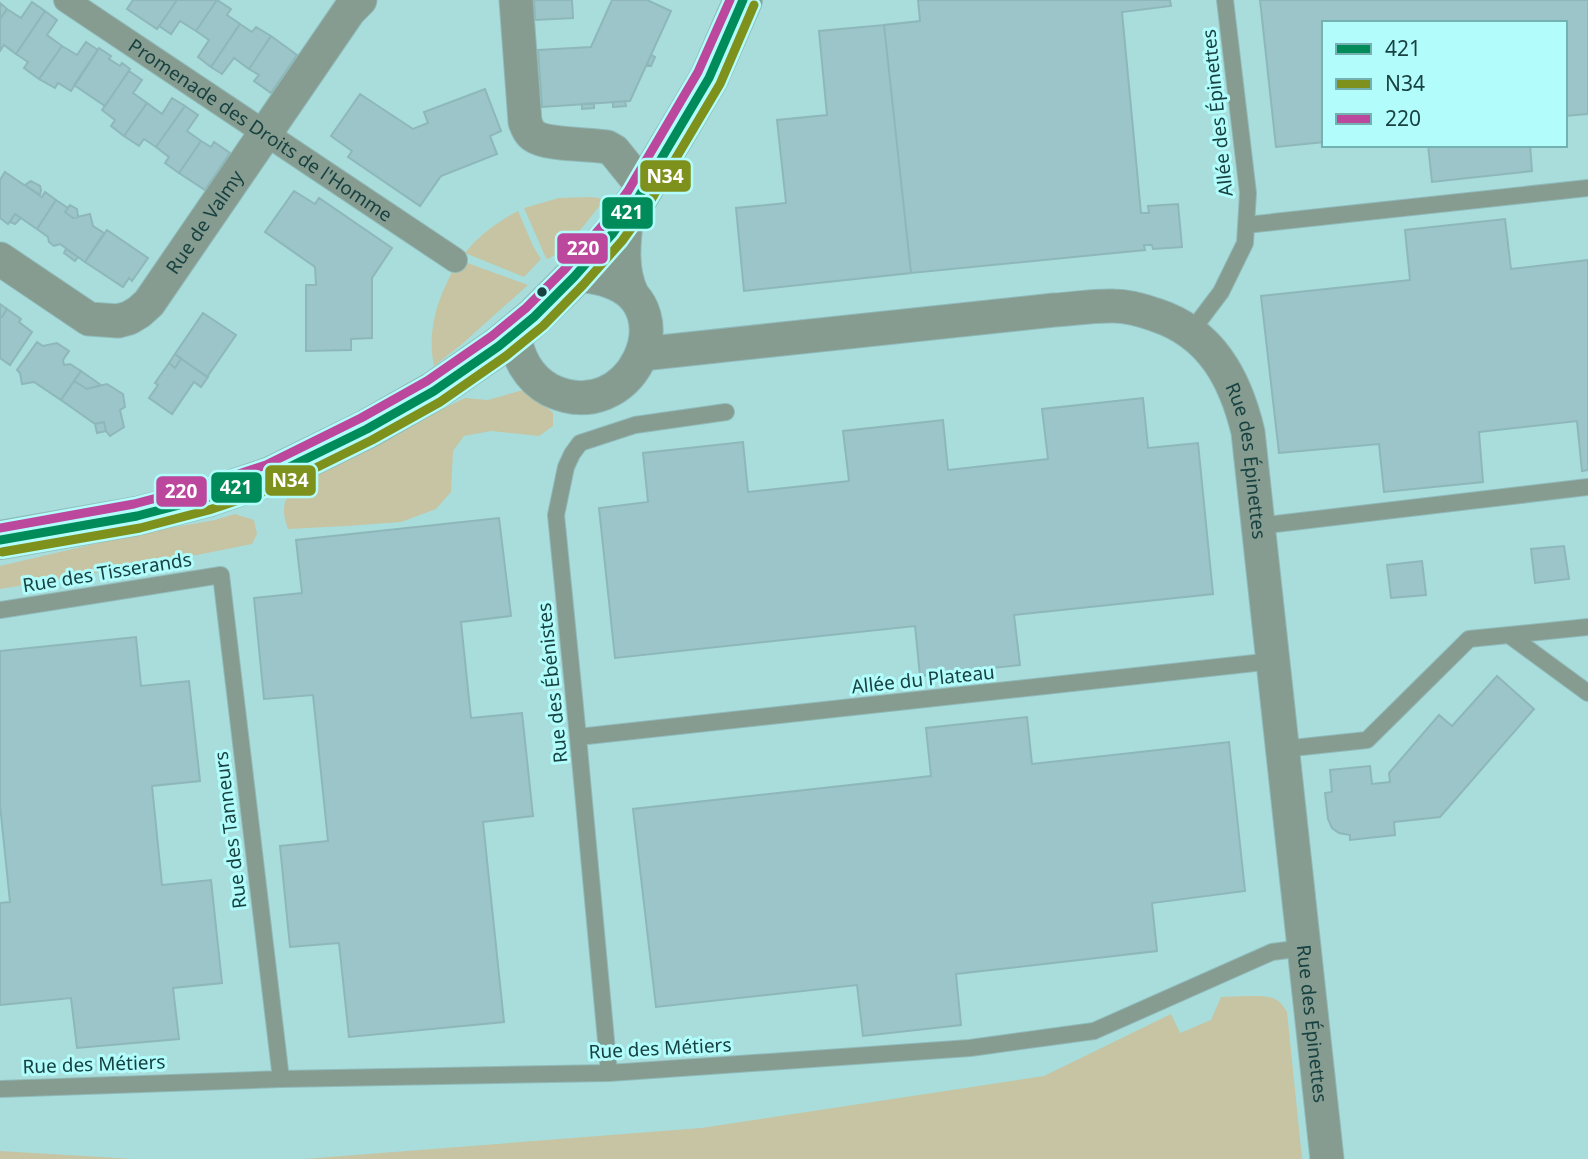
<svg xmlns="http://www.w3.org/2000/svg" width="1588" height="1159" viewBox="0 0 1588 1159" font-family="'Noto Sans',sans-serif">
  <style>
    .green { fill: #c6c4a2 }
    .building { fill: #9bc5c8; stroke: #8eb7ba; stroke-width: 2 }
    .lines { fill: none; stroke-linecap: round; stroke-linejoin: round }
    .service-casing { stroke: #90bab9; stroke-width: 18 }
    .pedestrian-casing { stroke: #90bab9; stroke-width: 26 }
    .minor-casing { stroke: #90bab9; stroke-width: 35 }
    .secondary-casing { stroke: #90bab9; stroke-width: 40 }
    .service { stroke: #869c90; stroke-width: 16 }
    .pedestrian { stroke: #869c90; stroke-width: 24 }
    .minor { stroke: #869c90; stroke-width: 33 }
    .secondary { stroke: #84a49a; stroke-width: 38 }
    .bus-1-casing { stroke: #b2fdfb; stroke-width: 14 }
    .bus-2-casing { stroke: #b2fdfb; stroke-width: 14 }
    .bus-3-casing { stroke: #b2fdfb; stroke-width: 14 }
    .bus-1 { stroke: #008b5a; stroke-width: 9 }
    .bus-2 { stroke: #7e911d; stroke-width: 9 }
    .bus-3 { stroke: #bb489d; stroke-width: 9 }
    .bus-dot { fill: #184241; stroke: #b2fdfb; stroke-width: 2.5 }
    .labels { text-anchor: middle; stroke-width: 6; stroke-linejoin: round; paint-order: stroke }
    .street-label { font-size: 19px; fill: #184241; stroke: #b2fdfb }
    .line-badge { stroke: #b2fdfb; stroke-width: 2.5 }
    .badge-label { font-size: 19px; text-anchor: middle; font-weight: bold; fill: #fff }
  </style>
  <rect width="100%" height="100%" fill="#a8dddc"/>
  <path class="green" d="M591,197L605,199C592,215 566,251 548,259L546,258L524,208L559,198Z
    M518,211L533,246L541,259L524,277L465,253C479,235 497,222 518,211Z
    M459,260L528,285L462,344L434,366C426,327 440,292 459,260Z
    M523,390L538,399L553,413V426L539,436L491,431L464,436L453,451L451,492L436,509L401,522L346,526L288,529C279,504 286,500 298,479L465,398L488,400Z
    M235,514L254,520L257,534L252,544L157,563L0,589V566L141,533L215,520Z
    M1221,997C1233,997 1266,994 1275,999C1280,1001 1284,1007 1287,1012L1302,1159H304L701,1128L1044,1076L1171,1014L1180,1033L1211,1020Z
    M0,1151L134,1159H0Z"/>
  <path class="building" d="M133,0H177L157,29L127,9Z
    M177,0H217L196,31L180,21L171,34L159,26Z
    M217,0L231,9L227,15L240,24L211,67L198,57L209,40L196,31Z
    M534,0H572L573,18L535,20Z
    M612,0H647L671,11L630,101L542,107L538,50L591,47Z
    M918,0H1170L1171,6L1122,12L1141,213H1149L1148,206L1178,204L1182,247L1153,249L1152,245H1144L1145,250L911,273L884,25L920,21Z
    M1260,0H1588V114L1565,116V23H1324V142L1276,147Z
    M32,2L45,11L16,54L4,45L0,51V19L7,9L21,18Z
    M0,3L7,9L0,19Z
    M45,11L57,20L47,35L62,46L39,79L24,68L28,62L16,54Z
    M240,24L252,32L256,27L271,36L249,69L234,58L222,74L211,67Z
    M884,25L911,273L744,291L736,208L786,203L777,120L827,115L819,31Z
    M271,36L297,55L271,93L254,81L259,75L249,69Z
    M86,42L98,50L71,91L58,83L55,88L39,79L62,46L77,55Z
    M99,48L111,56L109,59L120,66L122,63L130,69L105,106L74,85Z
    M651,55L655,57L651,66L647,65Z
    M129,71L142,80L133,93L147,103L124,136L111,126L115,120L102,110Z
    M485,89L501,131L490,136L497,154L441,176L420,206L348,157L352,151L331,136L360,94L413,129L428,123L424,112Z
    M172,98L185,106L156,147L144,139L139,146L124,136L147,103L162,114Z
    M625,101L626,106L613,107V102Z
    M594,103V108L582,109V104Z
    M185,106L198,115L187,131L201,141L179,173L165,163L169,157L156,147Z
    M201,141L211,147L214,142L230,153L205,190L179,173Z
    M1428,145H1530L1532,171L1432,182Z
    M5,172L42,197L45,192L56,200L37,229L15,214L8,224L0,218V180Z
    M31,181L40,186L41,190L40,195L25,185Z
    M294,191L315,204L319,198L392,248L372,278V338L351,339V350L306,351V285H316L315,267L265,232Z
    M56,200L68,208L65,212L73,218L90,214L93,226L104,233L85,262L60,244L54,246L49,242L48,237L37,229Z
    M70,205L77,209L78,217L73,218L65,212Z
    M15,214L21,218L15,224L10,222Z
    M1505,219L1511,269L1588,260V470L1582,471L1577,421L1479,432L1483,482L1384,492L1379,444L1279,453L1261,296L1410,280L1405,230Z
    M107,230L148,258L132,281L129,278L123,287L85,262Z
    M66,249L78,257L75,261L64,253Z
    M0,304L7,309L2,317L0,316Z
    M7,309L21,319L19,322L32,332L10,365L0,358V316L2,317Z
    M203,313L236,335L207,377L175,354Z
    M37,342L43,346L57,343L69,351L63,360L64,365L70,364L81,371L61,400L34,382L22,384L20,373L17,370Z
    M175,354L181,359L175,368L169,363Z
    M181,359L208,377L201,387L194,382L172,414L149,398L158,385L155,383L169,363L175,368Z
    M81,371L101,385L87,389L74,381Z
    M74,381L87,389L107,384L123,394L125,407L120,410L124,427L110,436L106,431L104,422L95,424L61,400Z
    M1143,398L1148,448L1198,443L1213,594L1014,615L1020,665L920,676L915,626L615,658L599,508L648,502L643,453L743,442L748,492L849,481L843,431L943,420L948,470L1048,459L1042,409Z
    M104,422L106,431L97,433L95,424Z
    M499,518L511,616L461,622L471,718L522,713L533,816L483,822L504,1022L349,1037L339,943L290,947L280,846L328,841L313,695L264,699L254,598L302,593L296,540Z
    M1564,546L1569,579L1535,583L1531,549Z
    M1422,561L1426,595L1391,598L1387,565Z
    M136,637L141,686L189,681L200,781L152,786L162,885L211,880L222,983L173,988L179,1039L77,1048L71,998L0,1005V903L10,902L0,805V651Z
    M1497,676L1534,709L1440,817L1394,822L1395,835L1350,840V835L1339,833L1332,828L1328,819L1325,793L1332,792L1330,770L1370,766L1372,784L1390,782L1389,773L1439,715L1452,726Z
    M1027,717L1032,764L1229,742L1245,891L1152,903L1157,951L956,974L961,1025L863,1036L857,985L656,1007L633,809L931,776L926,728Z"/>
  <g class="lines">
    <g class="service-casing">
      <path id="service" d="M1246,225L1588,188
        M1190,333L1221,292L1245,243L1248,193L1225,0
        M1258,526L1588,487
        M0,610L221,575L281,1079
        M1509,635L1588,693
        M578,737L1273,661
        M1283,749L1367,740L1469,639L1588,627
        M609,1073L578,737L556,515L566,467L572,454L580,443L635,425L726,412
        M0,1089L281,1079L609,1073L970,1048L1094,1031L1272,952L1303,948"/>
    </g>
    <g class="pedestrian-casing">
      <g id="pedestrian">
        <path id="s1" d="M66,0L455,260"/>
      </g>
    </g>
    <g class="minor-casing">
      <g id="minor">
        <path d="M516,0L525,122C527,127 529,133 534,136C546,145 590,144 607,147L614,151L644,188"/>
        <path d="M627,213C624,241 620,268 632,294"/>
        <path id="s2" d="M0,259L89,319L118,321L129,318L139,312L149,303L349,11L360,0"/>
        <path d="M515,333C516,356 529,379 550,390C631,429 685,308 611,282C598,277 587,275 574,277"/>
        <path id="s3" d="M642,354L1054,310C1074,309 1094,305 1114,306C1128,306 1142,310 1156,315C1211,333 1235,378 1248,432L1327,1159"/>
      </g>
    </g>
    <g class="secondary-casing">
      <path id="secondary" d="M0,540L137,516L206,498L271,476L367,429L434,391L499,346L534,317L574,277L613,233L638,198L709,78L743,0"/>
    </g>
    <use href="#service" class="service"/>
    <use href="#pedestrian" class="pedestrian"/>
    <use href="#minor" class="minor"/>
    <use href="#secondary" class="secondary"/>
    <g class="bus-1-casing">
      <path id="bus-1" d="M0,540L137,516L206,498L271,476L367,429L434,391L499,346L534,317L574,277L613,233L638,198L709,78L743,0"/>
    </g>
    <g class="bus-2-casing">
      <path id="bus-2" d="M2,552L140,528L209,510L275,488L372,440L440,402L506,356L543,326L583,285L622,241L648,205L720,84L754,5"/>
    </g>
    <g class="bus-3-casing">
      <path id="bus-3" d="M0,528L134,504L202,486L266,465L361,418L427,381L492,336L526,308L565,269L603,225L628,191L698,72L730,0"/>
    </g>
    <use href="#bus-1" class="bus-1"/>
    <use href="#bus-2" class="bus-2"/>
    <use href="#bus-3" class="bus-3"/>
  </g>
  <circle class="bus-dot" cx="542" cy="292" r="6"/>
  <g class="labels">
    <g class="street-label">
      <text transform="translate(1217 113) rotate(-96)" y="7">Allée des Épinettes</text>
      <text dy="7" stroke="none"><textPath href="#s1" startOffset="234">Promenade des Droits de l'Homme</textPath></text>
      <text dy="7" stroke="none"><textPath href="#s2" startOffset="271">Rue de Valmy</textPath></text>
      <text dy="7" stroke="none"><textPath href="#s3" startOffset="702">Rue des Épinettes</textPath></text>
      <text transform="translate(107 572) rotate(-9)" y="7">Rue des Tisserands</text>
      <text transform="translate(923 679) rotate(-6)" y="7">Allée du Plateau</text>
      <text transform="translate(552 683) rotate(-96)" y="7">Rue des Ébénistes</text>
      <text transform="translate(230 830) rotate(-97)" y="7">Rue des Tanneurs</text>
      <text dy="7" stroke="none"><textPath href="#s3" startOffset="1269">Rue des Épinettes</textPath></text>
      <text transform="translate(660 1048) rotate(-3)" y="7">Rue des Métiers</text>
      <text transform="translate(94 1064) rotate(-2)" y="7">Rue des Métiers</text>
    </g>
  </g>
  <g class="line-badge">
    <rect x="639" y="159" width="53" height="34" rx="7" fill="#7e911d"/>
    <rect x="601" y="196" width="53" height="34" rx="7" fill="#008b5a"/>
    <rect x="556" y="232" width="53" height="33" rx="7" fill="#bb489d"/>
    <rect x="264" y="464" width="53" height="33" rx="7" fill="#7e911d"/>
    <rect x="210" y="471" width="53" height="33" rx="7" fill="#008b5a"/>
    <rect x="155" y="475" width="53" height="33" rx="7" fill="#bb489d"/>
  </g>
  <g class="badge-label">
    <text x="665" y="183">N34</text>
    <text x="627" y="219">421</text>
    <text x="583" y="255">220</text>
    <text x="290" y="487">N34</text>
    <text x="236" y="494">421</text>
    <text x="181" y="498">220</text>
  </g>
  <rect x="1322" y="21" width="245" height="126" fill="#b2fdfb" stroke="#74b2b1" stroke-width="2"/>
  <rect x="1336" y="44" width="35" height="10" fill="#008b5a" stroke="#74b2b1" stroke-width="2"/>
  <text x="1385" y="56" font-size="21" fill="#184241">421</text>
  <rect x="1336" y="79" width="35" height="10" fill="#7e911d" stroke="#74b2b1" stroke-width="2"/>
  <text x="1385" y="91" font-size="21" fill="#184241">N34</text>
  <rect x="1336" y="114" width="35" height="10" fill="#bb489d" stroke="#74b2b1" stroke-width="2"/>
  <text x="1385" y="126" font-size="21" fill="#184241">220</text>
</svg>
